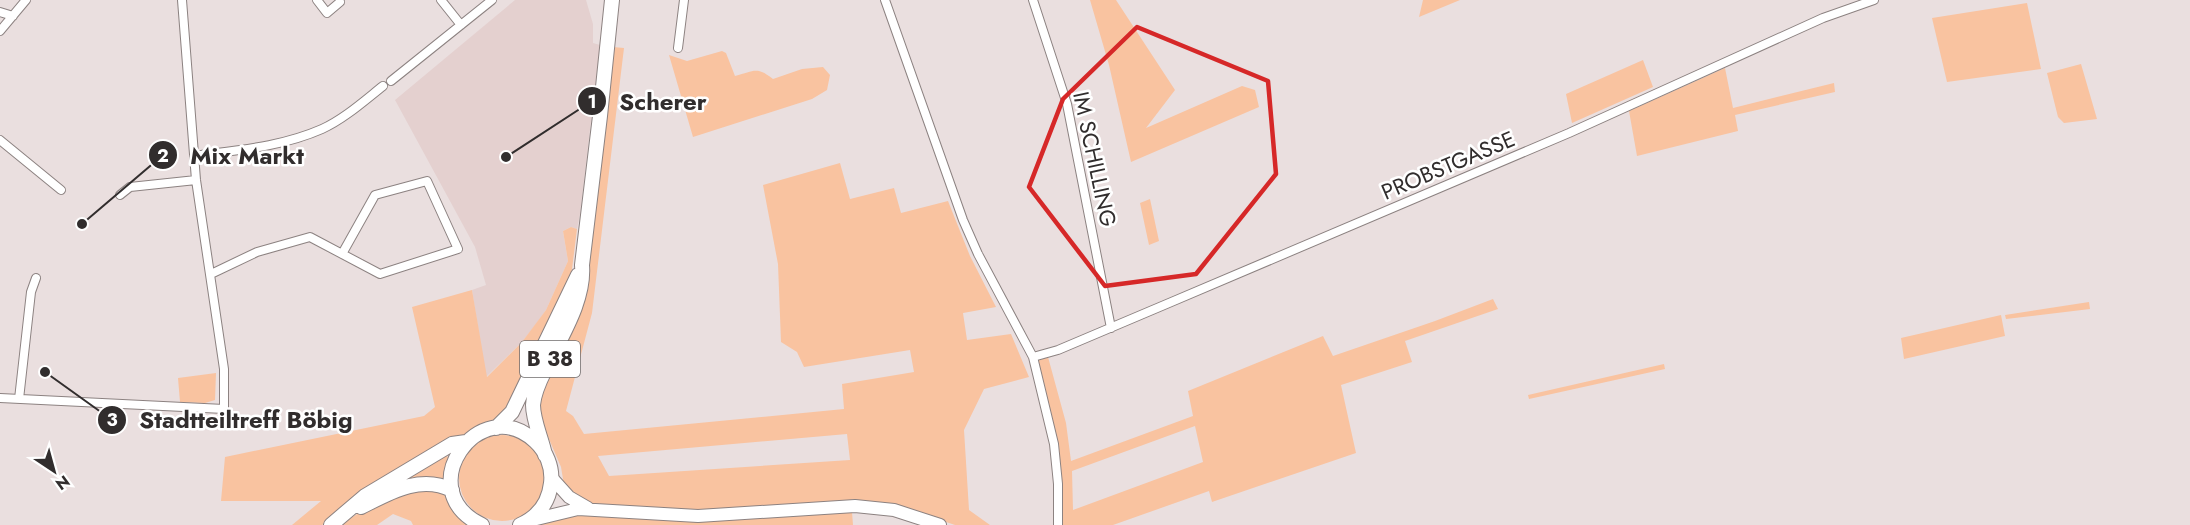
<svg xmlns="http://www.w3.org/2000/svg" width="2190" height="525" viewBox="0 0 2190 525" font-family="Jost,sans-serif">
  <style>
    .built { fill: #e4d0cf }
    .green { fill: #f9c3a0; fill-rule: evenodd }
    .lines { fill: none; stroke-linecap: round; stroke-linejoin: round }
    .street-casing { stroke: #8c8281; stroke-width: 10 }
    .secondary-casing { stroke: #8c8281; stroke-width: 14 }
    .primary-casing { stroke: #8c8281; stroke-width: 16 }
    .street { stroke: #fff; stroke-width: 8 }
    .secondary { stroke: #fff; stroke-width: 12 }
    .primary { stroke: #fff; stroke-width: 14 }
    .marked { fill: none; stroke: #d62828; stroke-width: 4.5; stroke-linejoin: round }
    .labels { text-anchor: middle; stroke-width: 5; stroke-linejoin: round; paint-order: stroke }
    .shield { fill: #fff; stroke: #6f6c6c; stroke-width: 1.5 }
    .shield-label { font-size: 21px; font-weight: bold; fill: #312d2d }
    .street-label { font-size: 22px; fill: #312d2d; stroke: #fff }
    .leader { fill: none; stroke: #312d2d; stroke-width: 2 }
    .callout-dot { fill: #312d2d; stroke: #fff; stroke-width: 2 }
    .mark-label { font-size: 18px; text-anchor: middle; font-weight: bold; fill: #fff }
    .callout-label { font-size: 24px; text-anchor: middle; font-weight: bold; fill: #312d2d; stroke: #fff; stroke-width: 5; stroke-linejoin: round; paint-order: stroke }
  </style>
  <rect width="100%" height="100%" fill="#eadfdf"/>
  <path class="built" d="M515,0H586L593,24V43L600,45L580,214L577,229L571,227L563,231L568,261L546,310L536,324L522,342L486,377L472,290L486,285L475,247L395,100Z"/>
  <path class="green" d="M1090,0H1116L1175,90L1146,128L1242,86L1255,90L1259,107L1131,162L1109,65Z
    M1423,0H1460L1419,17Z
    M2027,3L2041,69L1947,82L1932,18Z
    M613,47L624,48L592,313L566,411L573,416L584,434L844,409L842,384L914,372L910,350L804,367L797,352L781,342L778,264L763,185L840,163L850,199L894,188L901,213L948,201L970,256L996,307L963,313L967,340L1011,334L1029,377L984,389L964,430L969,510L990,525H955L905,508L853,499L846,502L692,512L600,506L583,502L564,485L561,467L540,418L538,397L585,285L592,240ZM847,434L850,460L609,476L598,456Z
    M722,51L726,53L735,76C754,71 757,66 773,79L802,69L823,67L830,75L827,90L812,99L693,137L669,55L687,61Z
    M1643,60L1653,87L1572,123L1566,94Z
    M2081,64L2097,119L2064,123L2058,117L2047,73Z
    M1725,68L1733,108L1834,83L1835,92L1735,115L1738,131L1637,156L1629,111Z
    M1150,199L1159,241L1149,245L1140,203Z
    M571,227L577,229L571,277L505,418L486,424L452,441L362,495L322,525H292L321,501H221L225,457L424,416L435,407L412,307L472,290L487,377L522,342L546,310L568,261L563,231Z
    M1493,299L1498,309L1405,341L1412,362L1341,385L1356,453L1212,502L1209,491L1113,525H1062V484L1057,443L1038,359L1048,357L1066,423L1071,461L1193,416L1188,391L1323,336L1333,356L1435,321ZM1195,426L1203,462L1073,510L1072,471Z
    M2089,302L2090,309L2006,319L2005,315Z
    M2001,315L2005,336L1904,359L1901,338Z
    M1664,364L1665,369L1529,399L1528,395Z
    M216,373L215,400L205,403L180,402L178,378Z
    M459 478a43 43 0 1 1 86 0a43 43 0 1 1-86 0Z
    M445,454L448,457L445,468L444,483L392,489L431,461Z
    M430,486L447,495L468,525H413L411,521L393,514L377,525H340L373,504Z
    M852,512L853,525H536L577,514L686,521L738,520Z"/>
  <g class="lines">
    <g class="street-casing">
      <path id="street" d="M317,0L327,13L340,2
        M441,0L461,25
        M885,0L963,220L978,254L1033,357L1054,444L1058,484V525
        M1033,0L1067,104L1111,328
        M0,12L13,16
        M0,31L26,0
        M678,48L684,0
        M391,81L492,0
        M0,140L61,190
        M194,156C238,150 281,147 322,129C344,119 364,101 383,86
        M120,195L130,187L196,180
        M211,274L257,252L310,237L380,274L458,249L427,181L375,195L342,254
        M1033,357L1058,350L1169,303L1569,133L1823,18L1874,0
        M0,398L224,409V369L196,180L182,0
        M19,399L31,292L36,278"/>
    </g>
    <g class="secondary-casing">
      <path id="secondary" d="M551,477L569,497L588,508
        M528,521L578,509L698,516L855,506L894,510L940,525"/>
    </g>
    <g class="primary-casing">
      <path id="primary" d="M496,428L512,412L578,275
        M545,455C542,439 533,421 533,405C534,392 540,380 545,370C560,338 585,301 582,265L600,116L612,0
        M361,507C389,493 420,474 452,490
        M331,525L365,496L452,444L466,442
        M482,525C409,491 479,390 535,441C546,451 553,467 551,483C549,502 538,517 520,525"/>
    </g>
    <use href="#street" class="street"/>
    <use href="#secondary" class="secondary"/>
    <use href="#primary" class="primary"/>
  </g>
  <path class="marked" d="M1137,27L1268,81L1276,174L1196,274L1105,286L1029,187L1063,99Z"/>
  <g class="labels">
    <rect class="shield" x="520" y="341" width="60" height="36" rx="4.5"/>
    <g class="shield-label">
      <text x="550" y="366">B 38</text>
    </g>
    <g class="street-label">
      <text transform="translate(1095 159) rotate(78)" y="8">IM SCHILLING</text>
      <text transform="translate(1448 165) rotate(-23)" y="8">PROBSTGASSE</text>
    </g>
  </g>
  <path class="leader" d="M506 157L592 101M82 224L163 155M45 372L112 420"/>
  <g class="callout-dot">
    <circle cx="506" cy="157" r="6"/>
    <circle cx="82" cy="224" r="6"/>
    <circle cx="45" cy="372" r="6"/>
    <circle cx="592" cy="101" r="15"/>
    <circle cx="163" cy="155" r="15"/>
    <circle cx="112" cy="420" r="15"/>
  </g>
  <g class="mark-label">
    <text x="592" y="108">1</text>
    <text x="163" y="162">2</text>
    <text x="112" y="426">3</text>
  </g>
  <g class="callout-label">
    <text x="663" y="110">Scherer</text>
    <text x="247" y="164">Mix Markt</text>
    <text x="246" y="428">Stadtteiltreff Böbig</text>
  </g>
  <g transform="translate(54 471) rotate(144)" stroke="#ffffff" stroke-width="4.5" paint-order="stroke">
  <path d="M0-4.5L10 22L0 15L-10 22Z" fill="#312d2d"/>
  <text y="-9" font-size="16" font-weight="bold" text-anchor="middle" fill="#312d2d">N</text>
  </g>
</svg>
